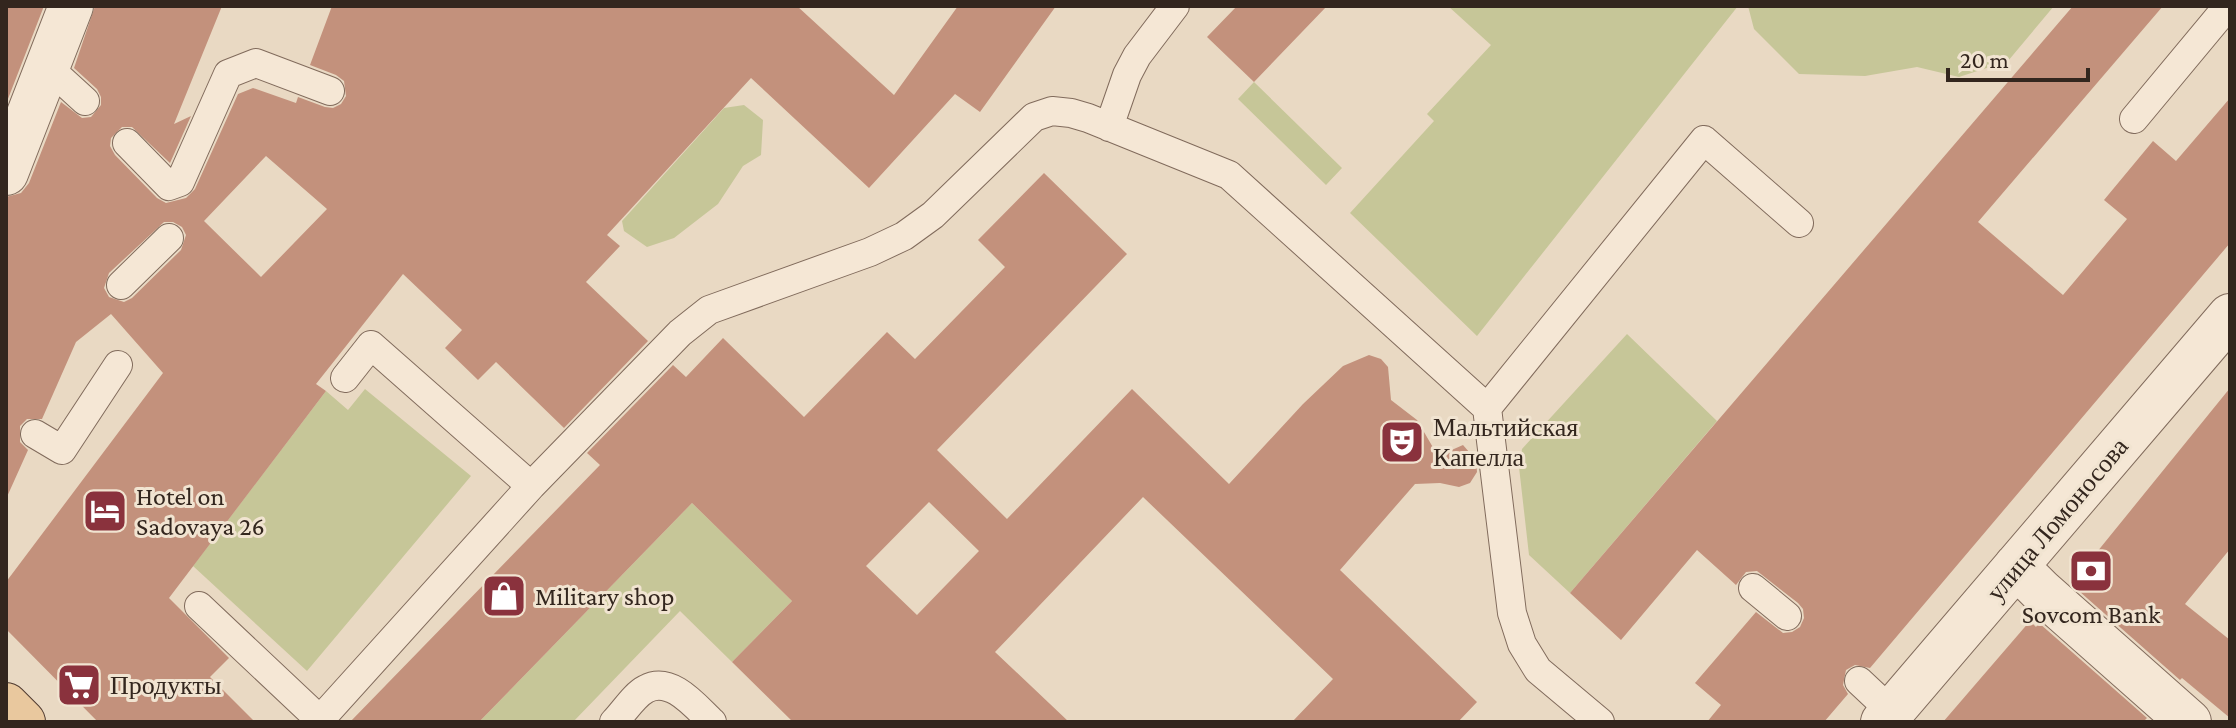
<svg xmlns="http://www.w3.org/2000/svg" width="2236" height="728" viewBox="0 0 2236 728" font-family="'Crimson Pro',serif">
  <style>
    .green { fill: #c6c698 }
    .building { fill: #c3917c; fill-rule: evenodd }
    .lines { fill: none; stroke-linecap: round; stroke-linejoin: round }
    .lane-casing { stroke: #816b5c; stroke-width: 30 }
    .street-casing { stroke: #816b5c; stroke-width: 46 }
    .primary-casing { stroke: #4f3a2f; stroke-width: 46 }
    .lane { stroke: #f5e7d5; stroke-width: 28 }
    .street { stroke: #f5e7d5; stroke-width: 44 }
    .primary { stroke: #e9c89e; stroke-width: 44 }
    .labels { text-anchor: middle; stroke-width: 6; stroke-linejoin: round; paint-order: stroke }
    .poi-label { font-size: 26px; fill: #33261e; stroke: #f1e4d1; text-anchor: start }
    .street-label { font-size: 26px; fill: #33261e; stroke: #f1e4d1 }
  </style>
  <rect width="100%" height="100%" fill="#e9d9c3"/>
  <path class="green" d="M1448,6H1738L1477,336L1350,213L1434,121L1427,114L1491,45Z
    M1748,6H2054L2008,61L1959,77L1917,67L1865,76L1799,74L1754,29Z
    M1254,82L1342,168L1326,185L1238,99Z
    M744,105L763,120L761,155L743,166L718,204L674,238L647,247L624,231L622,221L724,108Z
    M1627,334L1717,421L1570,593L1529,555L1519,467L1522,449Z
    M365,389L471,476L307,671L193,566L326,391L348,410Z
    M692,503L792,601L732,662L680,611L573,722H479Z"/>
  <path class="building" d="M6,6H44L6,104Z
    M95,6H222L174,124L191,116L170,163L132,127H122L111,138L110,146L115,155L157,198L166,203L186,198L195,189L238,94L253,88L296,103L298,97L325,107L333,108L341,104L346,96L344,81L336,75L310,65L332,6H797L894,95L958,6H1056L980,112L955,94L869,188L751,78L607,235L620,246L586,282L648,341L564,428L496,362L478,380L445,348L462,330L403,274L316,384L326,391L169,598L229,658L210,677L255,722H98L6,629V582L163,373L111,314L76,342L42,419H27L20,426V442L28,450L6,499V197L21,193L29,183L61,102L82,118L91,117L101,105V97L97,89L74,68ZM266,156L327,209L261,277L204,221ZM164,222H173L182,227L186,235L181,250L132,298L124,302L109,297L104,288L109,273Z
    M1237,6H1327L1254,82L1207,37Z
    M2073,6H2163L1978,222L2063,295L2127,219L2104,200L2153,141L2176,161L2230,98V243L1870,668L1855,665L1846,670L1843,685L1848,694L1824,722H1707L1721,705L1695,683L1756,612L1783,633L1792,632L1800,627L1804,618L1803,609L1798,603L1757,571L1746,572L1736,585L1697,550L1621,640L1570,593Z
    M1044,173L1127,254L937,450L1007,519L1132,389L1229,484L1303,404L1343,366L1369,355L1381,359L1388,367L1391,400L1417,420L1438,456L1463,445L1476,460L1477,472L1470,483L1459,487L1440,483L1415,484L1340,570L1477,702L1458,722H1292L1333,679L1143,497L995,652L1069,722H793L732,662L792,601L692,503L479,722H350L600,465L587,453L673,365L686,377L723,338L804,417L887,332L915,359L1005,267L978,240ZM929,502L979,551L917,615L866,566Z
    M2230,388V549L2185,604L2230,640V718L2182,678L2180,680L2071,584Z
    M2030,621L2036,627L2039,623L2147,718L2143,722H1943Z"/>
  <g class="lines">
    <g class="lane-casing">
      <path id="lane" d="M46,73L62,80L85,101
        M2134,119L2228,6
        M1109,127L1127,75L1137,56L1175,6
        M127,143L169,186L180,182L228,74L256,63L330,91
        M121,285L169,238
        M35,434L62,450L118,365
        M531,486L680,333L709,310L870,252L904,236L933,215L1034,117L1052,111L1071,113L1088,118L1229,175L1487,408
        M1753,588L1787,616
        M199,606L320,720
        M1859,681L1892,712
        M318,722L531,486L371,345L345,378
        M614,722C624,712 634,695 646,689C671,675 696,707 712,722
        M1600,722L1538,670L1522,644L1512,613L1487,408L1704,140L1799,223"/>
    </g>
    <g class="street-casing">
      <path id="street" d="M6,173L71,6
        M2016,566L2041,591L2189,722
        M1883,722L2230,316"/>
    </g>
    <g class="primary-casing">
      <path id="primary" d="M6,705L23,722"/>
    </g>
    <use href="#lane" class="lane"/>
    <use href="#street" class="street"/>
    <use href="#primary" class="primary"/>
  </g>
  <defs>
    <g id="theatre-square" transform="scale(2.3)"><rect x="-9" y="-9" width="18" height="18" rx="4" fill="#8a323d" stroke="#f1e4d1"/><path d="M-5-5.5Q0-4 5-5.5V0Q5 5 0 6Q-5 5-5 0ZM-3.3-2.5H-1v1.5H-3.3ZM1-2.5H3.3v1.5H1ZM-2.8 1Q0 5.5 2.8 1Z" fill="#fff"/></g>
    <g id="hotel-square" transform="scale(2.3)"><rect x="-9" y="-9" width="18" height="18" rx="4" fill="#8a323d" stroke="#f1e4d1"/><path d="M-6-4.5h1.5V1H6V5H4.5V3h-9V5H-6ZM-4 0a1.8 1.8 0 1 1 3.6 0ZM.5 0V-2.5h3Q6-2.5 6 0Z" fill="#fff"/></g>
    <g id="bank-square" transform="scale(2.3)"><rect x="-9" y="-9" width="18" height="18" rx="4" fill="#8a323d" stroke="#f1e4d1"/><path d="M-6-4H6V4H-6ZM0-2.3a2.3 2.3 0 1 0 0 4.6a2.3 2.3 0 1 0 0-4.6Z" fill="#fff"/></g>
    <g id="shop-square" transform="scale(2.3)"><rect x="-9" y="-9" width="18" height="18" rx="4" fill="#8a323d" stroke="#f1e4d1"/><path d="M-5-2.5h2.3a2.7 3.5 0 0 1 5.4 0H5L5.5 6h-11ZM-1.5-2.5h3a1.5 2.3 0 0 0-3 0Z" fill="#fff"/></g>
    <g id="supermarket-square" transform="scale(2.3)"><rect x="-9" y="-9" width="18" height="18" rx="4" fill="#8a323d" stroke="#f1e4d1"/><path d="M-6-5.5h2.5l.6 2H6L4.5 2H-2.5L-4.4-4H-6ZM-1.5 3.2a1.3 1.3 0 1 0 .1 0ZM3 3.2a1.3 1.3 0 1 0 .1 0Z" fill="#fff"/></g>
  </defs>
  <g fill-rule="evenodd">
    <use href="#theatre-square" x="1402" y="442"/>
    <use href="#hotel-square" x="105" y="511"/>
    <use href="#bank-square" x="2091" y="571"/>
    <use href="#shop-square" x="504" y="596"/>
    <use href="#supermarket-square" x="79" y="685"/>
  </g>
  <g class="labels">
    <g class="poi-label">
      <text x="1433" y="436">Мальтийская<tspan x="1433" dy="30">Капелла</tspan></text>
      <text x="136" y="505">Hotel on<tspan x="136" dy="30">Sadovaya 26</tspan></text>
      <text x="535" y="605">Military shop</text>
      <text x="2091" y="623" text-anchor="middle">Sovcom Bank</text>
      <text x="110" y="694">Продукты</text>
    </g>
    <g class="street-label">
      <text transform="translate(2057 519) rotate(-50)" y="9">улица Ломоносова</text>
    </g>
  </g>
  <rect width="2236" height="728" fill="none" stroke="#33261e" stroke-width="16"/>
  <path d="M1948 68v12h140v-12" fill="none" stroke="#33261e" stroke-width="4"/>
  <text x="1960" y="68" font-size="24" fill="#33261e" stroke="#f1e4d1" stroke-width="6" paint-order="stroke">20 m</text>
</svg>
